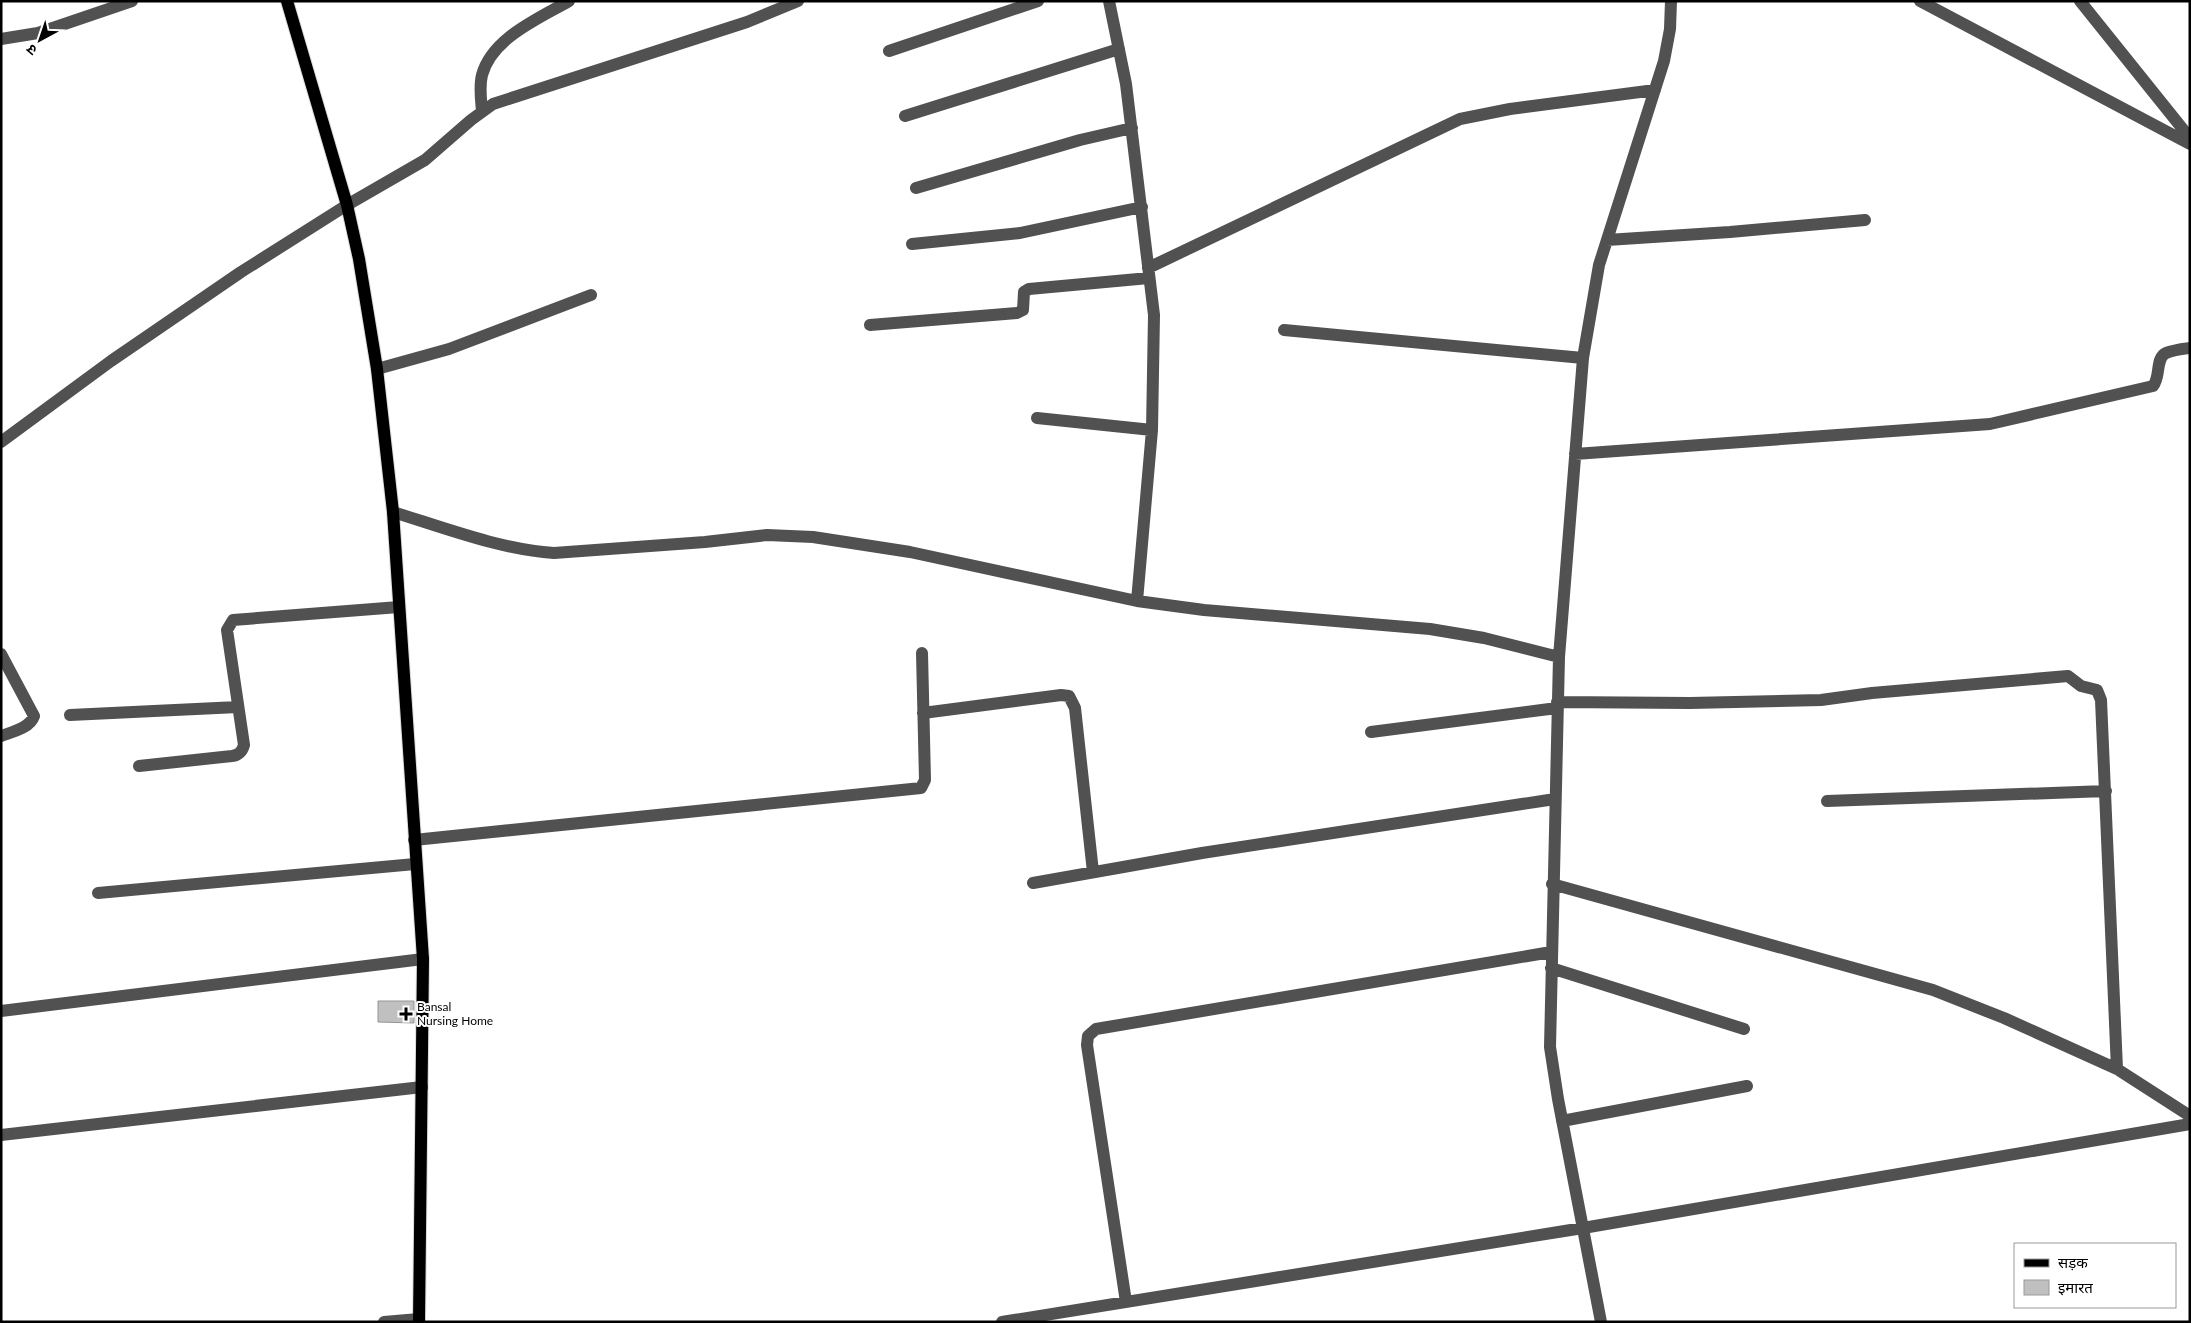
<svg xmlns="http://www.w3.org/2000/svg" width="2191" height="1323" viewBox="0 0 2191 1323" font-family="Lato,'Noto Sans Devanagari',sans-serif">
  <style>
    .building { fill: #c0c0c0; stroke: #959595 }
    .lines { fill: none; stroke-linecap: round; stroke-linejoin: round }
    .major-casing { stroke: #dbdbdb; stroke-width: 14 }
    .minor { stroke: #515151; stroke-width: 12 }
    .major { stroke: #000; stroke-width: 12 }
    .poi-dot { fill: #000; stroke: #fff; stroke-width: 2 }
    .labels { text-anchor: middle; stroke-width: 4; stroke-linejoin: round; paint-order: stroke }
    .poi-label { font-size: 12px; fill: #000; stroke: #fff; text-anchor: start }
  </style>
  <rect width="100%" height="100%" fill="#fff"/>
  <path class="building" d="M378,1001H414V1023L378,1022Z"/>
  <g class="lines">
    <g class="major-casing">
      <path id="major" d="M287,1L347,205L359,259L377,369L393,512L423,959L419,1322"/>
    </g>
    <path class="minor" d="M1109,1L1126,84L1154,315L1152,430L1137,601
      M1920,1L2190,144
      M2080,1L2190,138
      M1,39L38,33L132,1
      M889,51L1038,1
      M482,111C481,99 479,87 482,75C492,38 538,19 569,1
      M905,116L1119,49
      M916,188L1080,140L1132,128
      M1607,240L1730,232L1865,220
      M912,244L1020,233L1142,207
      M1148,268L1460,119L1510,109L1655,90
      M870,325L1017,313L1023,310L1024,292L1029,289L1149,278
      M1284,330L1583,358
      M377,369L449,349L591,295
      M1037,418L1152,430
      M1,442L111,361L241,272L347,205L425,160L471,120L493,104L747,22L798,1
      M1575,454L1990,424L2153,386C2161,377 2155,358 2166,353C2173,350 2182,349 2190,348
      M393,512C445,528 499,549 554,553L705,542L767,535L813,537L910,552L1137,601L1204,610L1430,629L1484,638L1559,657
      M1,654L34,716C30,728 12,732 1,736
      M1557,702L1690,703L1821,700L1872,693L2068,676L2081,686L2097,690L2101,700L2117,1069
      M923,713L1061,695L1069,696L1075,708L1093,872
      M70,715L238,707
      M1371,732L1557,708
      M139,766L232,756C239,755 242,752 244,745L227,630L233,620L399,607
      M1827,801L2106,791
      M414,840L921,788L925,780L922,653
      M1033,883L1202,853L1555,799
      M1552,884L1933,990L2004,1018L2117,1069L2190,1116
      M98,893L415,864
      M1551,968L1744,1029
      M1,1011L423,959
      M1562,1121L1747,1086
      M1,1135L422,1087
      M1126,1302L1087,1045L1088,1036L1096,1029L1551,952
      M384,1322L419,1319
      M1002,1322L1583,1228L2190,1124
      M1601,1322L1558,1099L1550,1047L1559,657L1583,358L1599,265L1664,61L1670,29L1671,1"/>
    <use href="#major" class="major"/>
  </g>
  <path class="poi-dot" d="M403.5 1006.5h5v5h5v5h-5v5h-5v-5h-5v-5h5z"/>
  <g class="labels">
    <g class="poi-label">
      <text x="417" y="1011">Bansal<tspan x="417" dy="14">Nursing Home</tspan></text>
    </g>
  </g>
  <rect width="2191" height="1323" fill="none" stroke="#000000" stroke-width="5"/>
  <rect x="2014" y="1243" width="162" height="65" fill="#ffffff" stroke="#999999"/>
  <rect x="2024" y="1259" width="25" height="8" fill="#000000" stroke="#999999"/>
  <text x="2058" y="1268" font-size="15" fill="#000000">सड़क</text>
  <rect x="2024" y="1280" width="25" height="15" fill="#c0c0c0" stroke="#999999"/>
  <text x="2058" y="1293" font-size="15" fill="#000000">इमारत</text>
  <g transform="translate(40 40) rotate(220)" stroke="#ffffff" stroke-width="4" paint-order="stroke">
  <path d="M0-4L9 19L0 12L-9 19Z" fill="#000000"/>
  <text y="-8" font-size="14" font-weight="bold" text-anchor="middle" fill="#000000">उ</text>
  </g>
</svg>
